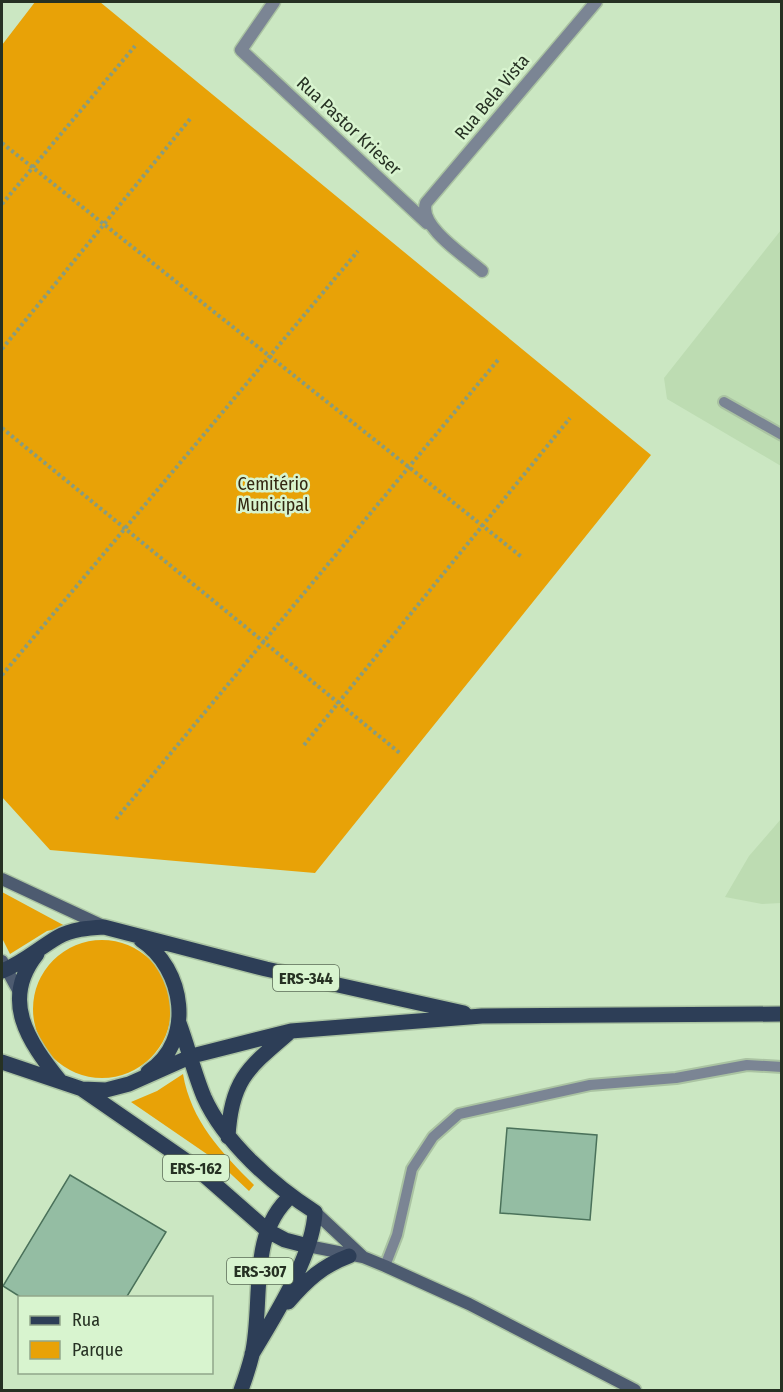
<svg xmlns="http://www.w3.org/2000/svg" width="783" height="1392" viewBox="0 0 783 1392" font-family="'Fira Sans Condensed',sans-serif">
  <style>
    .built { fill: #bddcb2 }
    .green { fill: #e8a207 }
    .building { fill: #94bda3; stroke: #4a715a; stroke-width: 1.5 }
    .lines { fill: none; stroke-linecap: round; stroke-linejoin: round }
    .lane-casing { stroke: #aac3a2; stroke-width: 14 }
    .street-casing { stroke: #aac3a2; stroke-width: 15 }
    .secondary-casing { stroke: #aac3a2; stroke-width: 15 }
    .primary-casing { stroke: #aac3a2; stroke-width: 18 }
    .path { stroke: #879c80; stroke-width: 4; stroke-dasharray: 3 3; stroke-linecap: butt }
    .lane { stroke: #7b8594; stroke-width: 10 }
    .street { stroke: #7b8594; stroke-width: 12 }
    .secondary { stroke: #4d5b70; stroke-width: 12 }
    .primary { stroke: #2d3e57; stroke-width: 15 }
    .labels { text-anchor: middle; stroke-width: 5; stroke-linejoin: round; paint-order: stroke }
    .shield { fill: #d8f4cf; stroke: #5b6c57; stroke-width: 1.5 }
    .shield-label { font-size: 16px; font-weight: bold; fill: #263123 }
    .street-label { font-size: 18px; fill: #263123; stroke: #d8f4cf }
    .park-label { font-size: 18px; fill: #342712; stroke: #d8f4cf }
  </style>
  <rect width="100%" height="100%" fill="#cbe7c2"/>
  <path class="built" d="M781,230V466L667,399L664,378Z
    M781,819V903L762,904L725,897L749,856Z"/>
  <path class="green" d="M35,2H100L651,455L315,873L50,850L2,797V45Z
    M2,892L67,927L47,931L10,954L2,938Z
    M33 1009a69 69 0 1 1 138 0a69 69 0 1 1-138 0Z
    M183,1074C191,1121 221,1152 254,1185L249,1191L217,1161L131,1102L157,1091Z"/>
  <path class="building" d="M507,1128L597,1135L590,1220L500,1213Z
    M70,1175L166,1232L126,1298H22L3,1286Z"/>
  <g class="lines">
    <g class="lane-casing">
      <path id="lane" d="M724,402L782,435
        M385,1266L397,1235L412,1169L433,1137L459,1114L590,1085L676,1078L747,1065L782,1067"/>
    </g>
    <g class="street-casing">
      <path id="street" d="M274,2L241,50L427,223
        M482,271C465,256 418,226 426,203L596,2"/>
    </g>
    <g class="secondary-casing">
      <path id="secondary" d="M2,879L103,926
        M2,961L18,990
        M315,1212L363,1257
        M308,1246L363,1257L385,1266L469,1304L635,1390"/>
    </g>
    <g class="primary-casing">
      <path id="primary" d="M141,940C184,968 196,1041 148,1072
        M37,954C0,1000 28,1041 60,1081
        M2,971C23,963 39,948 58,937C72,929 88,928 104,927L266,969L464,1013
        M179,1023C188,1047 194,1073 204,1097C224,1142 274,1186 315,1212C313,1256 275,1316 252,1354
        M2,1062L82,1089L195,1167L268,1231L285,1240L308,1246
        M82,1089L106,1090L129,1084L192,1056L291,1031L482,1016L782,1014
        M228,1137C231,1079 249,1067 291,1031
        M288,1302C307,1280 322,1266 349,1256
        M241,1390C245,1379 249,1367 252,1355C264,1304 247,1234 291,1196"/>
    </g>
    <path class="path" d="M2,143L523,558
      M2,204L135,46
      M2,349L190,119
      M2,428L401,754
      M2,675L358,251
      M304,745L570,418
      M116,819L498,360"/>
    <use href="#lane" class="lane"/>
    <use href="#street" class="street"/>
    <use href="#secondary" class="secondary"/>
    <use href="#primary" class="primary"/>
  </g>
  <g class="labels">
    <g class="shield">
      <rect x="273" y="965" width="66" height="26" rx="4.5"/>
      <rect x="163" y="1155" width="66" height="26" rx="4.5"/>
      <rect x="227" y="1258" width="66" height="26" rx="4.5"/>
    </g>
    <g class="shield-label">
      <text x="306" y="984">ERS-344</text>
      <text x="196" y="1174">ERS-162</text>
      <text x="260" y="1277">ERS-307</text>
    </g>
    <g class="street-label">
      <text transform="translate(492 97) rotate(-50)" y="6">Rua Bela Vista</text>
      <text transform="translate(349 126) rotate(43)" y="6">Rua Pastor Krieser</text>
    </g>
    <g class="park-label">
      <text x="273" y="490">Cemitério<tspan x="273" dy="21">Municipal</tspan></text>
    </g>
  </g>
  <rect width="783" height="1392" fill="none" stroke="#263123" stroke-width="6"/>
  <rect x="18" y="1296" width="195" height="78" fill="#d8f4cf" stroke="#91a68a" stroke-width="1.5"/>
  <rect x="30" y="1316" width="30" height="9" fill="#2d3e57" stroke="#91a68a" stroke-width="1.5"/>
  <text x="72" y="1326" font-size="18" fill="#263123">Rua</text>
  <rect x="30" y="1341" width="30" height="18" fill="#e8a207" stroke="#91a68a" stroke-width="1.5"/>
  <text x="72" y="1356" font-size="18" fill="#263123">Parque</text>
</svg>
